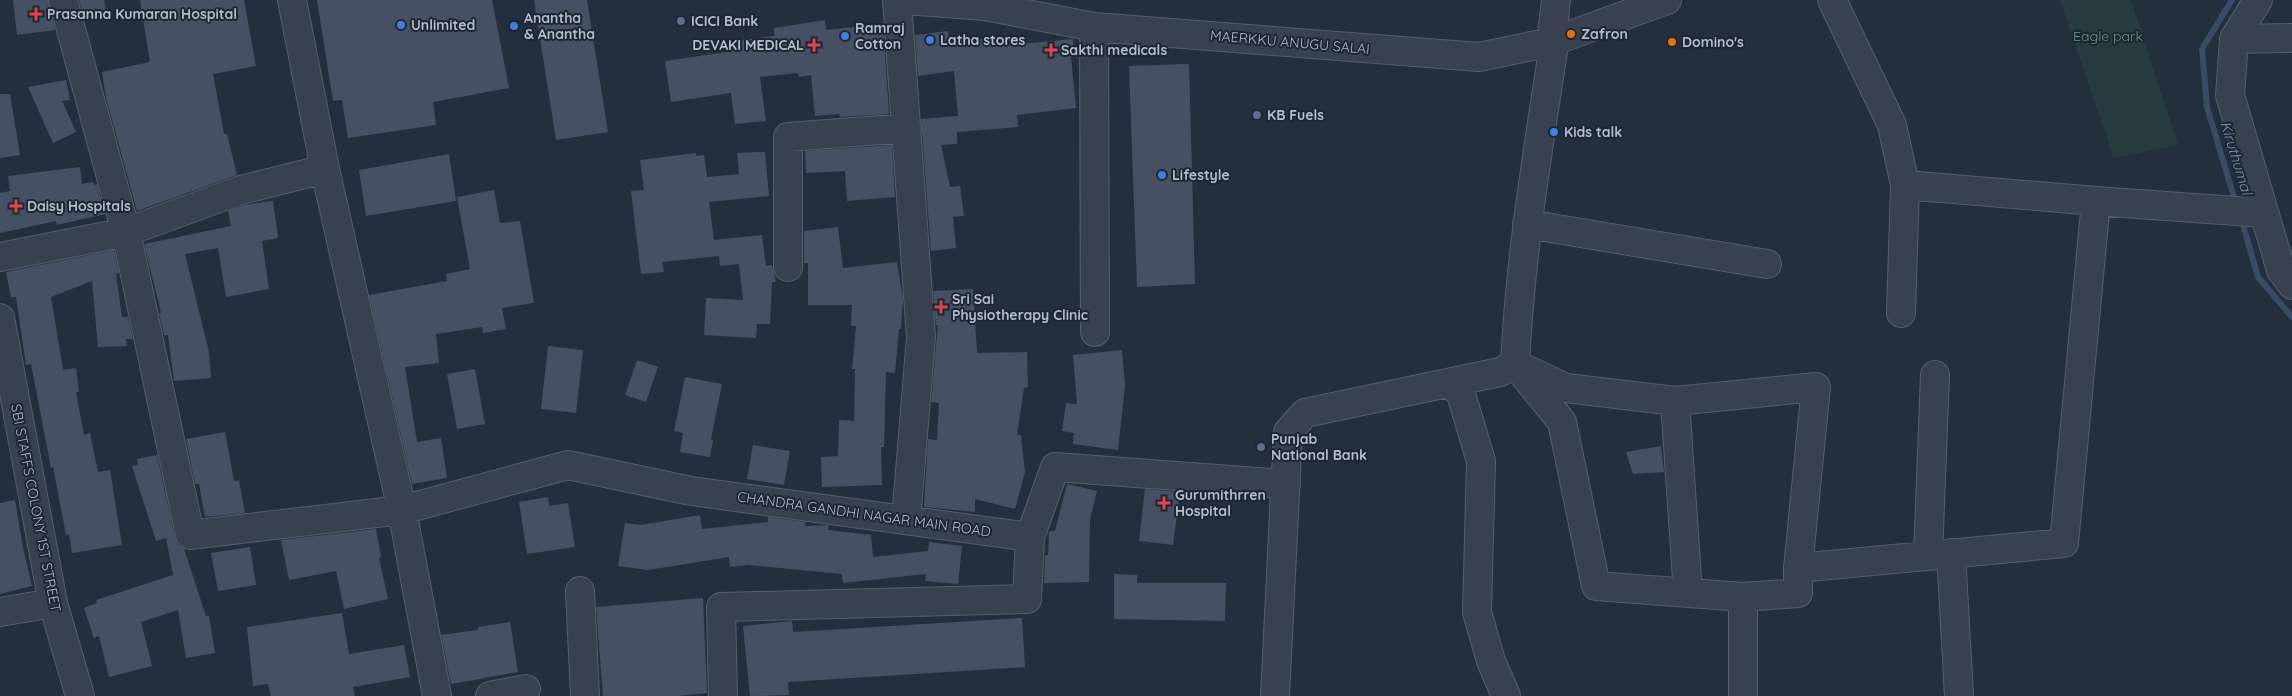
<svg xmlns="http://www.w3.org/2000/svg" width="2292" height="696" viewBox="0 0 2292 696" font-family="Quicksand,sans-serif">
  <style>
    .green { fill: #263c3f }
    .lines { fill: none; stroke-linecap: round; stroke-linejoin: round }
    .stream { stroke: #394c67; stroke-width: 6 }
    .building { fill: #455162 }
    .minor-casing { stroke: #565f6c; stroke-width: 30 }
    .minor { stroke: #38414e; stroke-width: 28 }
    .health-dot { fill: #e0444e; stroke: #1d2633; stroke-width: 2 }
    .service-dot { fill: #5c6f8a; stroke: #1d2633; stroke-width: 2 }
    .shop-dot { fill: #3f7fe0; stroke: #1d2633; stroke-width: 2 }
    .food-dot { fill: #e8710a; stroke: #1d2633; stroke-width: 2 }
    .labels { text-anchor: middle; stroke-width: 4; stroke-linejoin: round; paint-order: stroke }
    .poi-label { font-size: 14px; font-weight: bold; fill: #b4bcc9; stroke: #1d2633; text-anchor: start }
    .park-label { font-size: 14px; fill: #6b9a76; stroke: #1d2633 }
    .street-label { font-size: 14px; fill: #b4bcc9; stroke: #1d2633 }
    .water-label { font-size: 15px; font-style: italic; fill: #7c92b1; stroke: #1d2633 }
  </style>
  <rect width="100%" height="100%" fill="#242f3e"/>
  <path class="green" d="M2060,0H2131L2178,145L2114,158Z"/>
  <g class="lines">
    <path class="stream" d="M2232,0L2202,49L2207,107L2236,204
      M2241,218L2258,277L2292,317"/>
  </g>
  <path class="building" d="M13,0H48L55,30L17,35Z
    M79,0H104L107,16L85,20Z
    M140,0H244L256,66L213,74L224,134H227L237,175L137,211L106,98L102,72L150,62Z
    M317,0H492L509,88L433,102L436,125L348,138L342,100L333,101Z
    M534,0H587L608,132L556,140Z
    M825,20L826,30L883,24L889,114L840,117L839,114L815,116L811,75L799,77L798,73L760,77L766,121L735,124L731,93L671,102L665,61L726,52L725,42L774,36V28Z
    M948,31L949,42L1000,37L1001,46L1073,39L1075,56L1071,57L1076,108L1017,115L1018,127L957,132V144L941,145L950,187L960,186L964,216L953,217L956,248L931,251L921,119L958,116L954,71L918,76L915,35Z
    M1189,64L1195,284L1137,287L1129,66Z
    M66,80L70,100L62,101L76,132L53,143L28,87Z
    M0,94H10L20,155L0,158Z
    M892,145L895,197L847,201L845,171L806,173L805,151Z
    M765,152L769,196L709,202L714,240L762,235L766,266L772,265L776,282H772L770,324H757L756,338L704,335L706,298L743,300L739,264L720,266L719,256L662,262L664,272L641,274L631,191L644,190L640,160L696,153V156L704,155L707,177L739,174L737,153Z
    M449,154L456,201L366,216L359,170Z
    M80,167L82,184L93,182L94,185L97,184L105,214L57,225L56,221L0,233V193L10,191L8,176Z
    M494,190L500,223L520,221L534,303L502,308L506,329L483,333L482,327L436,334L439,363L405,367L417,442L441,438L447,478L412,484L369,295L447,281L446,274L470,269L457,197Z
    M273,201L278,238L262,241L269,289L226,297L218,248L185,254L209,352L211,378L174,381L168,335H164L159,313H161L144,244L231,226L228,211L244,205Z
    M838,227L843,268L897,262L903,300L901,329H899L895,373L886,372L884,447H881L882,485L822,487L821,457L838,456L839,420L854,421L855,369H852L856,326H851L852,305H808V263H804V231Z
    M114,250L119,273L116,274L122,317H128L133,339H126L127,346L98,347L92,281L51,297L63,370L76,368L79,392H76L84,435L90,433L98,472L110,470L122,545L72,553L69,534L66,535L53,467L51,468L31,364L26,365L16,297H11L6,272Z
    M973,289L977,353L1027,352L1028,387L1024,388L1017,435H1021L1025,472L1015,509L975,499V512L924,507L928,439L937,440L939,403L931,402L938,325H936L933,291Z
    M548,346L583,350L576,413L541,409Z
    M1122,350L1125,386L1118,450L1073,444L1074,433L1062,431L1066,403L1077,404L1073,355Z
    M637,360L658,367L646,402L625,395Z
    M475,369L485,424L457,429L447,374Z
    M685,377L722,384L711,439L713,440L710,457L680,452L683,433L674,431Z
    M225,432L234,481L239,480L245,513L205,517L199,484H195L186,439Z
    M753,445L790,451L784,485L747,479Z
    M1661,446L1664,472L1633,474L1626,452Z
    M157,455L175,538L178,545L184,549L206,616H209L215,653L186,658L178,610L141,622L152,666L109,677L99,636L94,638L84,608L97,603L96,600L173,575L166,538L156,541L132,466L138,465L137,459Z
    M1067,484L1097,491L1090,519L1089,582L1044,583L1045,555H1048L1049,531H1055Z
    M1145,489L1180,492L1173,545L1139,541Z
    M548,497L549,506L568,503L575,547L527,554L519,502Z
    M15,500L23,548L32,586L0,594V503Z
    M700,515L702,529L768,522V517L806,522L805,526L829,525L828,530L871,535L873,557L928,551L929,542L962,546L958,584L925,581L926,574L843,583L842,574L748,565L730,567L729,557L648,570L618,566L625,523L641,525Z
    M376,529L381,557L379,558L388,599L344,609L336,571L289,580L281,540Z
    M250,547L256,585L218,591L211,553Z
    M1114,574L1137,575V583H1226L1225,621L1114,619Z
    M703,598L707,693L678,696H603L596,607Z
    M342,613L349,654L404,645L410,677L353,687L355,696H271L268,684L253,686L247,627Z
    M1022,618L1025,667L788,682L789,695L750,696L743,626L792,621L793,632Z
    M510,622L518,672L451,684L441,635L478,630V627Z"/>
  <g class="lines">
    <g class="minor-casing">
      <path id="minor" d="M63,0L126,232L190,535L402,510L568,465L691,491L1030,537L1055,467L1286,484
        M292,0L325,169L402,510L437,696
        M897,0L921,337L906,520
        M906,0L985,6L1094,27L1479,57L1551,42L1667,0
        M1832,0L1892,125L1905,185
        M2258,0L2234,39L2230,95L2281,270L2292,285
        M1094,27L1095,332
        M2234,39L2292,38
        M1527,224L1767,264
        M0,257L126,232L241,190L325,169
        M788,267V137L907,128
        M1901,313L1905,185L2096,201
        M0,318L53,603L80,696
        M1515,364L1566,388L1675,401L1816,387L1798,568V593L1743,597
        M1519,369L1562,422L1596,586L1743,597V696
        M1449,383L1461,394L1481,461L1477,612L1491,661L1506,696
        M1675,401L1687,579
        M1951,553L1959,696
        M1928,556L1935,375
        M1798,568L2064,543L2096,201L2264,213
        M580,591L585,696
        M0,612L53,603
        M490,696L526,689
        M723,696L721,607L1027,599L1030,537
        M1275,696L1288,432L1305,413L1500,372L1515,364C1520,259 1537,155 1553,51L1551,42L1556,0"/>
    </g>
    <use href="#minor" class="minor"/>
  </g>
  <g class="health-dot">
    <path d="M33.5 6.5h5v5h5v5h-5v5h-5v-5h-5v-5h5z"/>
    <path d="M811.5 37.5h5v5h5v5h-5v5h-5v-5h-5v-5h5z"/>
    <path d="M1048.5 42.5h5v5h5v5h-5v5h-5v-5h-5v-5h5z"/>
    <path d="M13.5 198.5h5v5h5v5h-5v5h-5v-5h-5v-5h5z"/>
    <path d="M938.5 299.5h5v5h5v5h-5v5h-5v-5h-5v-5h5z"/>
    <path d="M1161.5 495.5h5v5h5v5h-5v5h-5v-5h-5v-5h5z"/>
  </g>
  <g class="service-dot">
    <circle cx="681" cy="21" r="5"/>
    <circle cx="1257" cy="115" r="5"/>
    <circle cx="1261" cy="447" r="5"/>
  </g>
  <g class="shop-dot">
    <circle cx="401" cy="25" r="5"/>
    <circle cx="514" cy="26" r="5"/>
    <circle cx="845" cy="36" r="5"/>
    <circle cx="930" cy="40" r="5"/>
    <circle cx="1554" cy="132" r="5"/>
    <circle cx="1162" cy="175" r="5"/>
  </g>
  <g class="food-dot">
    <circle cx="1571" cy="34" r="5"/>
    <circle cx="1672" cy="42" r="5"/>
  </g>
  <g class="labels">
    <g class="poi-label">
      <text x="47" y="19">Prasanna Kumaran Hospital</text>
      <text x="524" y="23">Anantha<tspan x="524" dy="16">&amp; Anantha</tspan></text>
      <text x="691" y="26">ICICI Bank</text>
      <text x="411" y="30">Unlimited</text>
      <text x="855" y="33">Ramraj<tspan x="855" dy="16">Cotton</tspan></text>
      <text x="1581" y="39">Zafron</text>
      <text x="940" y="45">Latha stores</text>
      <text x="1682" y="47">Domino's</text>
      <text x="804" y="50" text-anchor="end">DEVAKI MEDICAL</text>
      <text x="1061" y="55">Sakthi medicals</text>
      <text x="1267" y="120">KB Fuels</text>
      <text x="1564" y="137">Kids talk</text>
      <text x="1172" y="180">Lifestyle</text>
      <text x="27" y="211">Daisy Hospitals</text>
      <text x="952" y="304">Sri Sai<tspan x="952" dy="16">Physiotherapy Clinic</tspan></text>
      <text x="1271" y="444">Punjab<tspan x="1271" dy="16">National Bank</tspan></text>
      <text x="1175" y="500">Gurumithrren<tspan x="1175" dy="16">Hospital</tspan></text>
    </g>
    <g class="park-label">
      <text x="2108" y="41">Eagle park</text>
    </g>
    <g class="street-label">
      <text transform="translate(1290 42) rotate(5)" y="5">MAERKKU ANUGU SALAI</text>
      <text transform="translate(36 508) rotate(79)" y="5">SBI STAFFS COLONY 1ST STREET</text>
      <text transform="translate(864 514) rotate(8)" y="5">CHANDRA GANDHI NAGAR MAIN ROAD</text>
    </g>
    <g class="water-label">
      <text transform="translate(2236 158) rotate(73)" y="5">Kiruthumal</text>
    </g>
  </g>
</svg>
